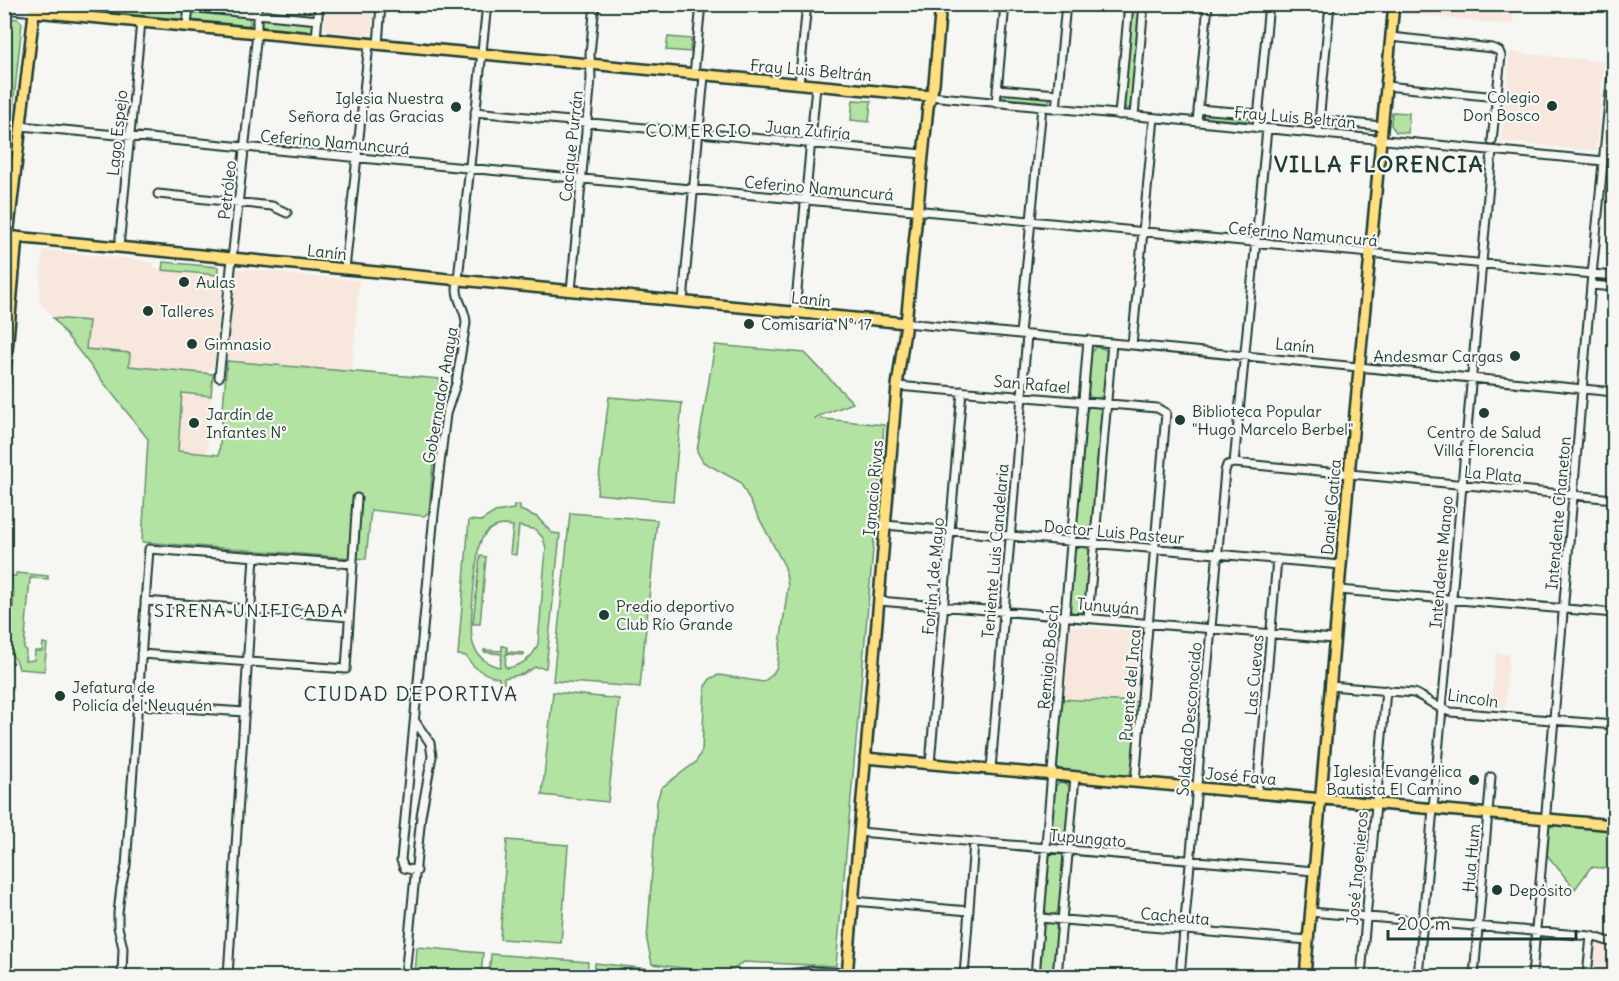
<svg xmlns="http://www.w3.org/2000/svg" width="1619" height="981" viewBox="0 0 1619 981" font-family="Delius,sans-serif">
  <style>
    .built { fill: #f7e7dd }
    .green { fill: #b2e3a3; stroke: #68906c; stroke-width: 1.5; fill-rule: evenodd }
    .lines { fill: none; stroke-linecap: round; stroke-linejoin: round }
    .stream { stroke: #5a959c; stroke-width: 2 }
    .minor-casing { stroke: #1f3d34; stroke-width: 11 }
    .major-casing { stroke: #1f3d34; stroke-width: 14 }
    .minor { stroke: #f6f6f2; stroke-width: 7 }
    .major { stroke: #ffdf80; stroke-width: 9 }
    .poi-dot { fill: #1f3d34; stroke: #f6f6f2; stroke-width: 2 }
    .labels { text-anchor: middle; stroke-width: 4.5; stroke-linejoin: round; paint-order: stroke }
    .street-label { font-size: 16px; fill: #1f3d34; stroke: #f6f6f2 }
    .poi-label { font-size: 16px; fill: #1f3d34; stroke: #f6f6f2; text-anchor: start }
    .neighbourhood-label { font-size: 18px; letter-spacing: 1.5px; fill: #1f3d34; stroke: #f6f6f2 }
    .quarter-label { font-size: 20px; letter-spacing: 1.5px; fill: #1f3d34; stroke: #f6f6f2 }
    .district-label { font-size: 22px; font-weight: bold; letter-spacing: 1.5px; fill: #1f3d34; stroke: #f6f6f2 }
  </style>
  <rect width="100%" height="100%" fill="#f6f6f2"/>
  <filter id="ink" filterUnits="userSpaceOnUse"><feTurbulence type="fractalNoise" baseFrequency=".0167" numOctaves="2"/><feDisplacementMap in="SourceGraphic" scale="12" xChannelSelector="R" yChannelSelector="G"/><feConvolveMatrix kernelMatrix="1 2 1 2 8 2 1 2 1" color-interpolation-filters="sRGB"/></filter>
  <g filter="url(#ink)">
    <path class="built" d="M326,5H374L372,31L369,35L327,31L324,27Z
      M1403,5H1514L1513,25L1402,13Z
      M1510,52L1604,62L1596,151L1501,141Z
      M43,250L142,260V261L154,263V269L218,275V278H222L214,368L209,367V373L129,366L130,353L86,349L89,321L53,318L39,300Z
      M239,269L287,273L288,275L359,280L352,372L227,361L235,273Z
      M182,393L211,396L207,453L177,451Z
      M1073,626L1137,632L1140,636L1135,702L1101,699L1095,702L1064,699L1069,630Z
      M1496,653L1509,654L1505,707L1491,706Z
      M1599,944L1614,946V976H1594L1596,947Z"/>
    <path class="green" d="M42,5H133L180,9L185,14L183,19L179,20L46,8Z
      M1132,5H1142L1132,107L1127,109L1123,104Z
      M195,11L248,16L251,23L245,27L194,22L191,18V15Z
      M5,17L18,19L22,23L5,185Z
      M265,18L308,22L313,25V29L307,33L266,29L262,28L260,23Z
      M668,37L691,39L690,52L666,50Z
      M1004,92L1048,96L1050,100L1047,102L1004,98L1002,96Z
      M853,100L871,101L869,122L851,120Z
      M1204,112L1251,117L1252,119L1249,121L1206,118L1203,116Z
      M1392,112L1409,113L1408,133L1396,132L1391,125Z
      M163,262L218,267V275L162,270Z
      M53,318L89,321L86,349L130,353L129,366L213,374L211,396L182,393L178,451L219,455L227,361L440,379L429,512L424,516L371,510L366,559L142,542L148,439Z
      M715,345L805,353L853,403L814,418L884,425L836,966L743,962L728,974L652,964L647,941L657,801L661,788L696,762L702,750L705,686L711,678L719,675L763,682L772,675L777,667L788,586L785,567L740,482L703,462L697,451Z
      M1096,347L1105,349L1108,354L1104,395L1096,400L1091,398C1085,390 1088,353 1096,347Z
      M609,397L682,403L673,501L597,494Z
      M1094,406L1100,408L1103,413L1093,531L1090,536L1084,538L1077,535L1075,529L1085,415L1089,407Z
      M514,505H520V510L537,517L552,533L560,534L546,668L535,667L523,674L504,678V683H499V678C485,675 473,669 466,656L458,655L469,520L481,521L495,512L514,509ZM503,525L513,526L510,554L516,555L519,526L536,530L543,538L546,548L538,644C533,658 523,665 508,668L505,667L506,654L524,655V653L507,652V647L502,646V651L484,650V652L502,654L500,667C488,665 477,657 473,644C468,629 476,565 479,546C483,533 490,526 503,525Z
      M570,513L657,520L640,687L553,681Z
      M1082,546L1087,548L1091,554L1086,609L1078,614L1072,612L1069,608L1073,553L1076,548Z
      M480,556L486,557L480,624H473Z
      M16,573L48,576V579L30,578L24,649L26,650L25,661L34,660L35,651H42L43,643L47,644L44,671L19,669L17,662L5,646V643H10L14,592L8,591L10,576H16Z
      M553,692L619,699L608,802L542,795Z
      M1061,699C1088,701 1111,700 1138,702L1132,769L1130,774L1124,776L1064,771L1057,768L1056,762Z
      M1060,782L1066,783L1071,789L1067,839L1059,844L1053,842L1050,837L1054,787Z
      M1554,823L1614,829V869L1591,867L1575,889L1547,855L1549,829Z
      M507,840L568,845L561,943L500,939Z
      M1057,853L1062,855L1065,860L1061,910L1053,915L1047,913L1044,908L1048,858L1051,854Z
      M1048,923H1054L1059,930L1055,976H1037L1042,928Z
      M417,947L483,953L481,976H415Z
      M491,954L588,962L587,976H489Z
      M595,963L649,969L648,976H594Z"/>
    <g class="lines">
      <path class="stream" d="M4,247L5,245"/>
      <g class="minor-casing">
        <path id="minor" d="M156,4L318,20
          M1239,4L1269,7
          M4,9L35,12
          M187,26L189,5
          M1391,37L1492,48L1499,51L1501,56L1492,141
          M316,39L319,4
          M378,45L381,4
          M694,75L701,4
          M799,84L807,4
          M1386,86L1497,97
          M997,89L1057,94
          M930,96L1614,162
          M996,103L1005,4
          M1056,109L1066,4
          M1198,109L1259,114
          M475,112L923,154
          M1119,115L1129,4
          M1134,116L1144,4
          M1319,120L1382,126
          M1197,122L1208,4
          M21,126L1614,276
          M1257,128L1269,4
          M1318,134L1330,4
          M158,194L272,206L287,213
          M119,247L141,22
          M345,269L369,44
          M1591,285L1614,287
          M571,291L591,78L590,54L595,4
          M683,301L704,76
          M795,312L816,86
          M906,323L1614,392
          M1020,334L1042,107
          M1132,345L1154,118
          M219,377L257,33V4
          M897,386L1157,408L1166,413L1135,782
          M1234,463L1267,129
          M885,525L1341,565
          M1339,590L1614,613
          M145,601L349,617
          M879,601L1334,639
          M1088,618L1112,343
          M141,654L346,669L357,498
          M1330,686L1414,693C1427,698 1437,709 1451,712L1614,725
          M138,705L245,712
          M930,764L962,391
          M991,769L1027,335
          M1257,793L1277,559
          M859,832L1314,871
          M417,871L404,868L401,860L434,514L446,414L456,384L466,323C466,310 457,302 457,289L487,4
          M853,901L969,911
          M1310,912L1591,936L1614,943
          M1040,918L1308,940
          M122,976L123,948L118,927V913L121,887L126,866L149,549L353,564
          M228,976L254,556
          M405,976L421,816L432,756L430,743L415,721
          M771,976L813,971L897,976
          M964,976L974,842
          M1035,976L1088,340
          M1057,976L1075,777
          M1180,976L1225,471L1227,465L1234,463L1614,499
          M1361,976L1386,690
          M1418,976L1492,151
          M1474,976L1491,777
          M1532,976L1591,285L1614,52
          M1587,976L1591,936"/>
      </g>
      <g class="major-casing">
        <path id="major" d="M35,12L930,96
          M4,236L906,323
          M8,236L35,4
          M4,385L17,237
          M865,758L1614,825
          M847,976L897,386L906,323L928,107L934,84L941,4
          M1305,976L1349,475L1394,4"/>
      </g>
      <use href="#minor" class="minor"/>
      <use href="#major" class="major"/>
    </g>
  </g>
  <g class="poi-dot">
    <circle cx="1552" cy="106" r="6"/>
    <circle cx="456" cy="107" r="6"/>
    <circle cx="184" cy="282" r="6"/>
    <circle cx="148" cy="311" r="6"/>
    <circle cx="749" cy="324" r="6"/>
    <circle cx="192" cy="344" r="6"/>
    <circle cx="1515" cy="356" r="6"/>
    <circle cx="1484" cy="413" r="6"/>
    <circle cx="1180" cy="420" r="6"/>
    <circle cx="194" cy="423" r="6"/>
    <circle cx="604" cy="615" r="6"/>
    <circle cx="60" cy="696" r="6"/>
    <circle cx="1474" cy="780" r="6"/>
    <circle cx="1497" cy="890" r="6"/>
  </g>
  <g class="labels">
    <g class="street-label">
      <text transform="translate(811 70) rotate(5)" y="6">Fray Luis Beltrán</text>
      <text transform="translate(1295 117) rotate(5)" y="6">Fray Luis Beltrán</text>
      <text transform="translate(808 130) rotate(5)" y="6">Juan Zufiría</text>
      <text transform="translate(117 133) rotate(-84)" y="6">Lago Espejo</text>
      <text transform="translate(335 142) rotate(5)" y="6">Ceferino Namuncurá</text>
      <text transform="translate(571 146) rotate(-84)" y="6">Cacique Purrán</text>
      <text transform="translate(819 188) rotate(5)" y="6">Ceferino Namuncurá</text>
      <text transform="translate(227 190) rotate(-84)" y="6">Petróleo</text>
      <text transform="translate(1303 234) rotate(5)" y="6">Ceferino Namuncurá</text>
      <text transform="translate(327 252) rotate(6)" y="6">Lanín</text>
      <text transform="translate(811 299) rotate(6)" y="6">Lanín</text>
      <text transform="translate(1295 345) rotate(5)" y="6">Lanín</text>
      <text transform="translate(1032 384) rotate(5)" y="6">San Rafael</text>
      <text transform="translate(440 395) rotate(-80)" y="6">Gobernador Anaya</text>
      <text transform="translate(1493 474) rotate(5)" y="6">La Plata</text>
      <text transform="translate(873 488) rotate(-85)" y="6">Ignacio Rivas</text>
      <text transform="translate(1331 507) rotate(-85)" y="6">Daniel Gatica</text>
      <text transform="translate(1558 513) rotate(-85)" y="6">Intendente Chaneton</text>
      <text transform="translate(1114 532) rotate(5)" y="6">Doctor Luis Pasteur</text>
      <text transform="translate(995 551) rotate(-85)" y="6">Teniente Luis Candelaria</text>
      <text transform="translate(1441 562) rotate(-85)" y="6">Intendente Mango</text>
      <text transform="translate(933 576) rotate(-85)" y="6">Fortín 1 de Mayo</text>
      <text transform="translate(1108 606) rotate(5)" y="6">Tunuyán</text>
      <text transform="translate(1048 657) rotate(-85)" y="6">Remigio Bosch</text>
      <text transform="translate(1254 675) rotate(-85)" y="6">Las Cuevas</text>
      <text transform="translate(1130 685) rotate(-85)" y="6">Puente del Inca</text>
      <text transform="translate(1473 698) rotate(8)" y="6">Lincoln</text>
      <text transform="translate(1189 719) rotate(-85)" y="6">Soldado Desconocido</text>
      <text transform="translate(1241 776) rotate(5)" y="6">José Fava</text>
      <text transform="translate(1088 838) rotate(5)" y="6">Tupungato</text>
      <text transform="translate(1471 858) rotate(-85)" y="6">Hua Hum</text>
      <text transform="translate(1357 868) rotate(-85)" y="6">José Ingenieros</text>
      <text transform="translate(1175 916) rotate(5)" y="6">Cacheuta</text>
    </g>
    <g class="poi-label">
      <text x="1540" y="103" text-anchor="end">Colegio<tspan x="1540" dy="18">Don Bosco</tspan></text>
      <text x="444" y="104" text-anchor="end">Iglesia Nuestra<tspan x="444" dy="18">Señora de las Gracias</tspan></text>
      <text x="196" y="288">Aulas</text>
      <text x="160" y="317">Talleres</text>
      <text x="761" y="330">Comisaría N° 17</text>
      <text x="204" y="350">Gimnasio</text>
      <text x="1503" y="362" text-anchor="end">Andesmar Cargas</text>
      <text x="1192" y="417">Biblioteca Popular<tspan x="1192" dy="18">"Hugo Marcelo Berbel"</tspan></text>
      <text x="206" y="420">Jardín de<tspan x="206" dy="18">Infantes N°</tspan></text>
      <text x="1484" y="438" text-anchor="middle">Centro de Salud<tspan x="1484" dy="18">Villa Florencia</tspan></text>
      <text x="616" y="612">Predio deportivo<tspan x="616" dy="18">Club Río Grande</tspan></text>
      <text x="72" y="693">Jefatura de<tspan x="72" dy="18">Policía del Neuquén</tspan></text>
      <text x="1462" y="777" text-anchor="end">Iglesia Evangélica<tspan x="1462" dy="18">Bautista El Camino</tspan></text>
      <text x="1509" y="896">Depósito</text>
    </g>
    <g class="neighbourhood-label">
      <text x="699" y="137">COMERCIO</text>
      <text x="249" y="617">SIRENA UNIFICADA</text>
    </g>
    <g class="quarter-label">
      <text x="411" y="701">CIUDAD DEPORTIVA</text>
    </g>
    <g class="district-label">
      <text x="1379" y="172">VILLA FLORENCIA</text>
    </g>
  </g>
  <rect width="1619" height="981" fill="none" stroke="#f6f6f2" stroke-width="24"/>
  <rect x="12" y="12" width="1595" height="957" fill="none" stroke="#1f3d34" stroke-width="2" filter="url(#ink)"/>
  <path d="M1388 930v9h188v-9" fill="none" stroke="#1f3d34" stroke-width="3"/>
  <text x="1397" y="930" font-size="18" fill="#1f3d34" stroke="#f6f6f2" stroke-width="4.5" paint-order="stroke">200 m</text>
</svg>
